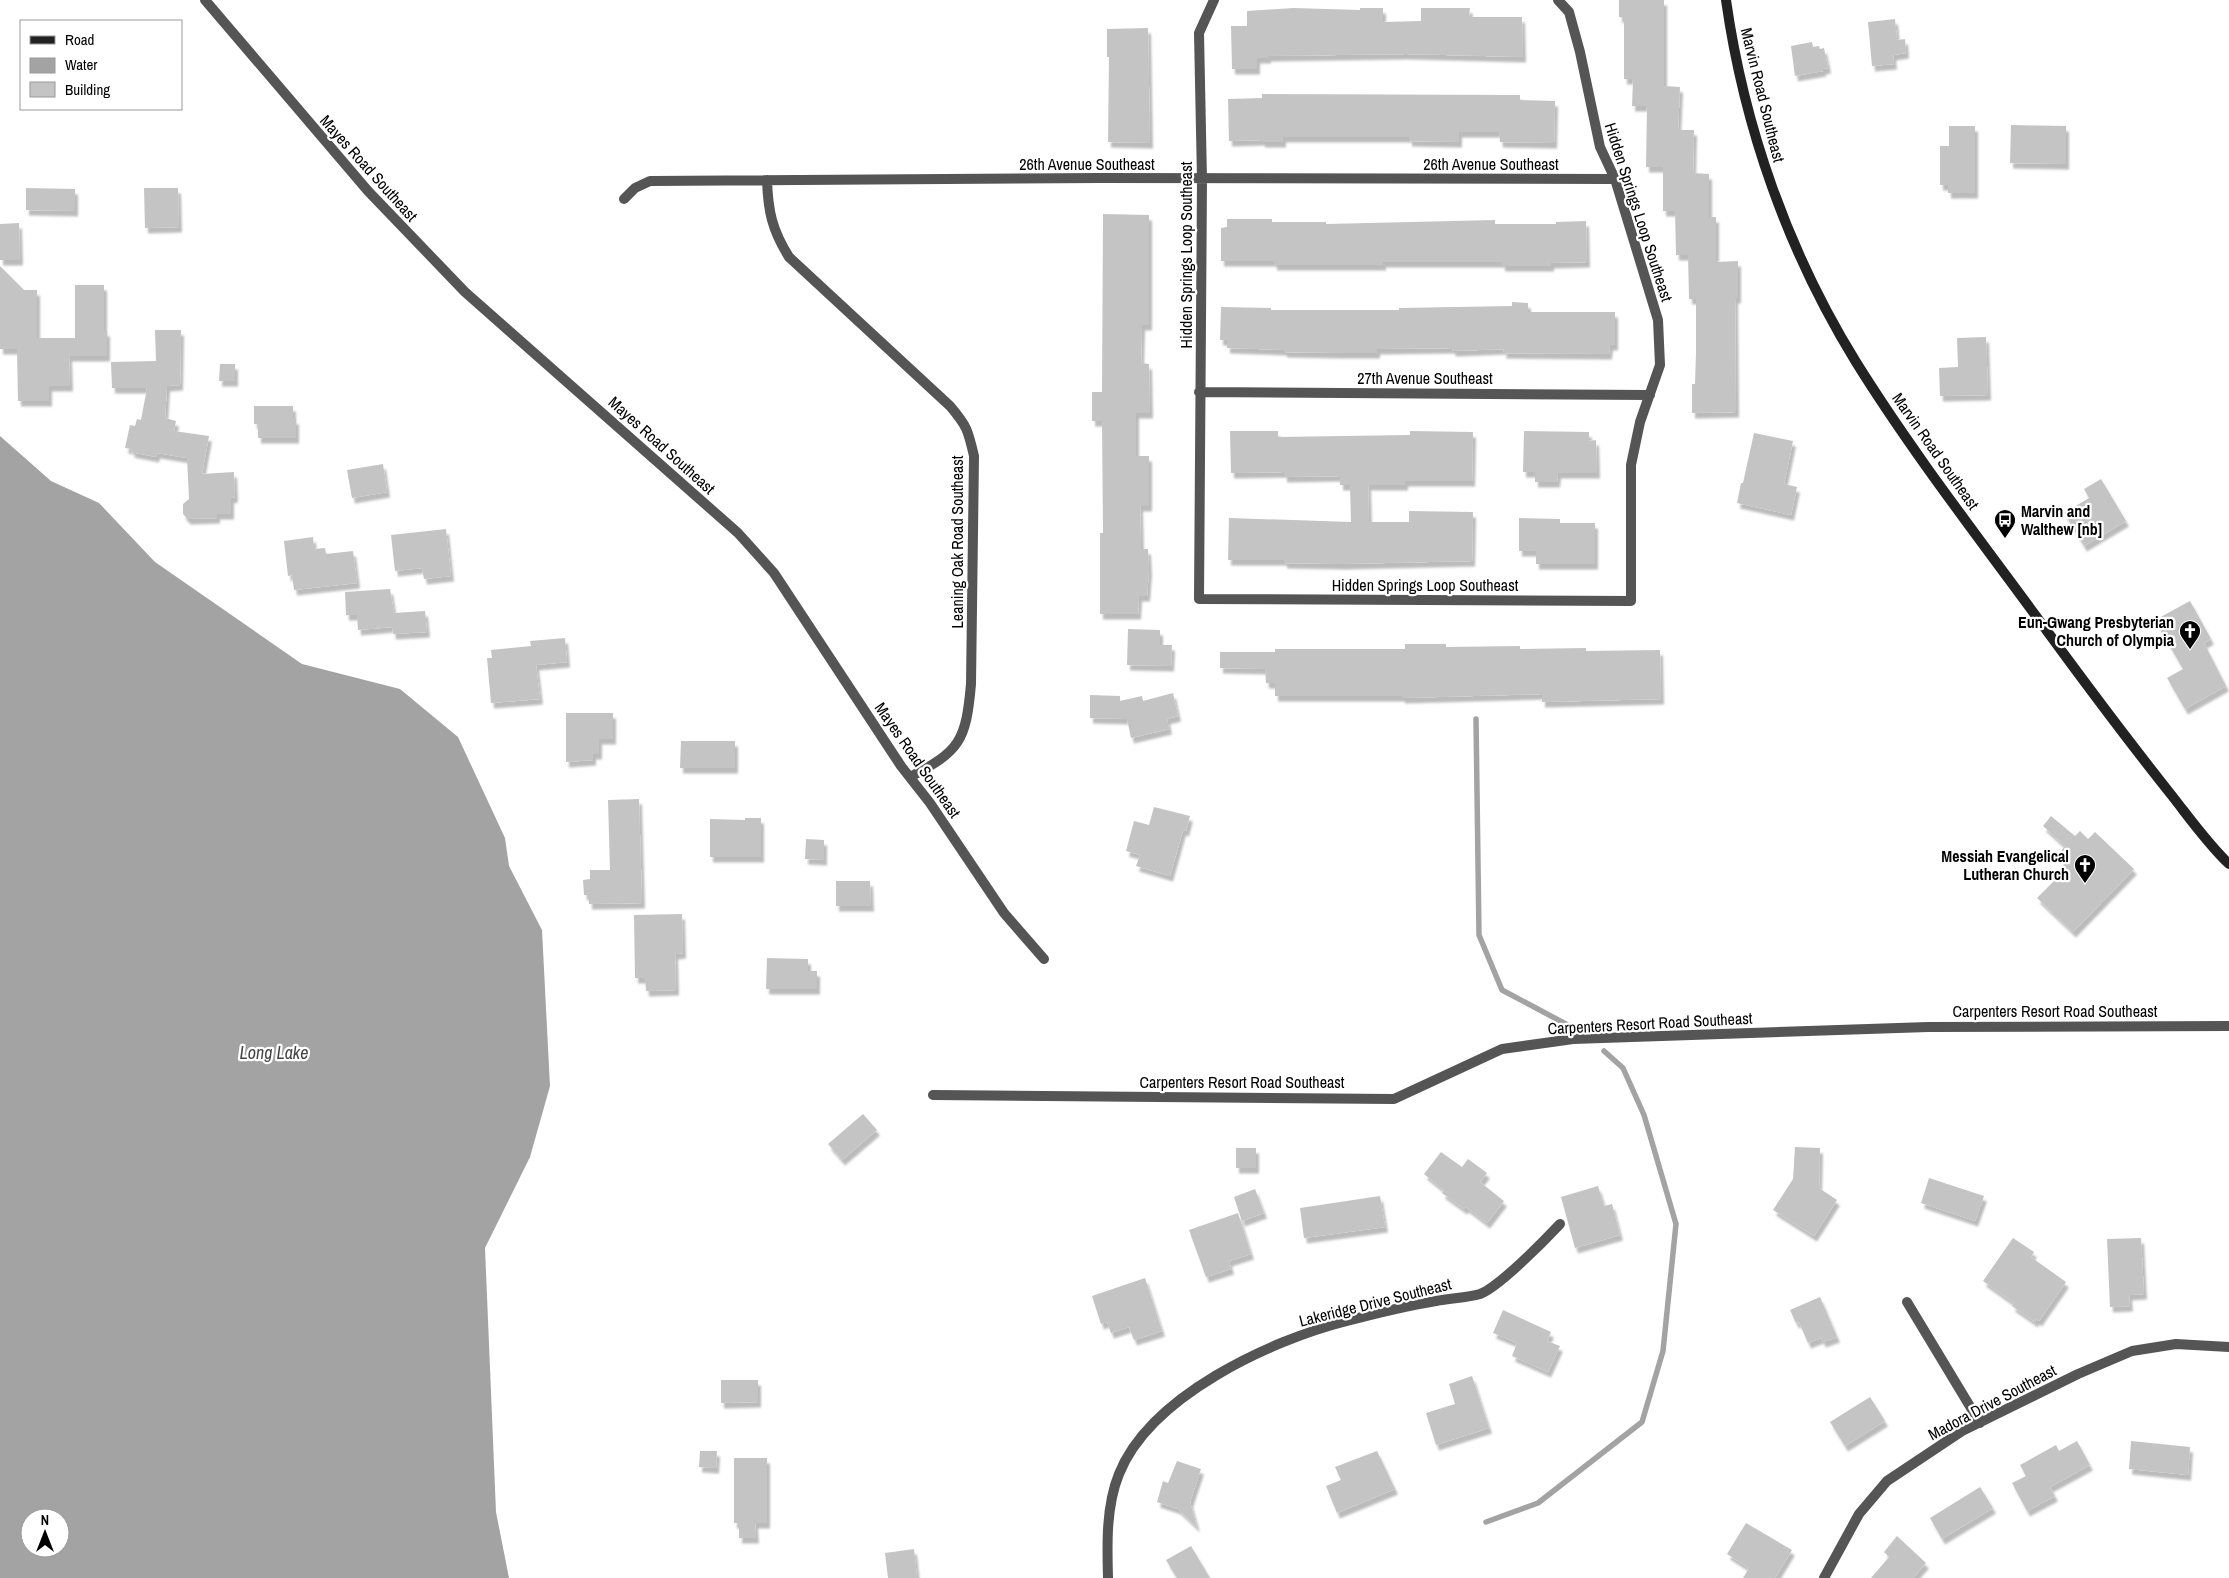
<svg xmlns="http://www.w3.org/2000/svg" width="2229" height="1578" viewBox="0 0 2229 1578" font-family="'Archivo Narrow',sans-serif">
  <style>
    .water { fill: #a3a3a3; fill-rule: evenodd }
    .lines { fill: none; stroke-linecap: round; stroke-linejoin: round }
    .stream { stroke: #a3a3a3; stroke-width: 5.5 }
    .building { fill: #c4c4c4; filter: url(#shadow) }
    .street { stroke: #555; stroke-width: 10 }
    .secondary { stroke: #222; stroke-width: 10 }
    .labels { text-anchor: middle; stroke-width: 4.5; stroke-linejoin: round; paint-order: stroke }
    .street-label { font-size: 16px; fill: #000; stroke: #fff }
    .poi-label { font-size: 16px; font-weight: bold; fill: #000; stroke: #fff; text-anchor: end }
    .water-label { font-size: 18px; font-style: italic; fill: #444; stroke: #fff }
  </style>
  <defs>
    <filter id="shadow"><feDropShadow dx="3" dy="5.5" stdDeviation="1" flood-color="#0004"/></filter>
  </defs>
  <rect width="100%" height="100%" fill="#fff"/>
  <path class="water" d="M0,436L51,481L99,503L155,562L302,664L400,689L458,737L505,838L509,866L542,930L550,1086L530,1157L485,1248L496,1512L509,1578H0ZM30,1518H60V1548H30Z"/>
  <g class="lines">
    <path class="stream" d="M1476,719L1479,935L1502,990L1581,1032
      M1486,1522L1538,1503L1642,1422L1663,1351L1676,1224L1644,1115L1623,1068L1604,1051"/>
  </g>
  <path class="building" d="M1619,0H1664V86L1680,87L1678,130H1694L1693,173L1709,174V217H1716V262L1738,261V298H1735L1736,412L1692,413V384H1695L1696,352V299H1689L1688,255H1676L1675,211H1663V167H1646L1647,106H1632L1633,79H1624V18L1619,17Z
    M1360,8H1383V22L1421,21V8H1470L1469,17H1522L1523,57L1406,54L1268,56V58H1257V69H1232L1231,26H1247V11L1294,8L1360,10Z
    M1895,19L1897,40L1905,39L1906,53L1893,55L1894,64L1872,66L1868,22Z
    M1148,28L1150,143L1108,142L1109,57H1107V29Z
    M1812,42L1813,47L1819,46L1820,49L1824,48L1828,68L1823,69V71L1795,76L1791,46Z
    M1262,94L1520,95V100L1555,101L1554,143L1500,142L1499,132H1459V142L1409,141V137H1283V142H1262V140L1229,141L1228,99L1262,98Z
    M2011,125L2066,126V164L2010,163Z
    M1949,126H1975V193H1948V185H1940V146H1949Z
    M26,188L75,189V211L26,210Z
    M144,188H178L179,227L145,228Z
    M1103,214L1149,215V325H1142L1141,363L1149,364L1150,413H1136V456H1149V506H1140L1141,549H1148L1149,570L1147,596H1139L1138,614H1100V533H1103L1102,421H1092V392H1102Z
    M1227,219H1272V222H1326V224L1495,220V224H1556V222L1586,221L1587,262L1551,263V266H1502V262H1383V265H1274V261H1221V228L1227,227Z
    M19,223L20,260H0V224Z
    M0,266L24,290H37V338H75V285H104V331H107V356H69L70,386H49V401H18L17,349H0Z
    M1512,302L1528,303V312H1615V345H1610L1609,354L1503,353L1504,349L1453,351L1452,348L1377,349V353H1340L1284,352V350L1227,348V340H1220L1221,307L1271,308V310H1399V308L1512,306Z
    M155,330H181L180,385L167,386L165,418L176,421L174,431L209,436L202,474L234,472L235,497L231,498V514H217V518L188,519L183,514V504L189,499L187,458L157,453L156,457L131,452L132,449L125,448L130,425L135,426L137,419L141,420L147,388H112L111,362L156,361Z
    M1986,337L1988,395L1940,396L1939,368L1958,367L1957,338Z
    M220,364H235V381H219Z
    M254,406H293V419H296V438H258V424H254Z
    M1230,431H1278V437L1410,435V431L1473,432L1472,481H1405V485H1368L1369,522H1409V511L1473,512L1472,561L1342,564L1284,563V560H1228L1229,518L1351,522L1350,485H1340V476L1284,477V472L1231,473Z
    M1524,431L1589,432V441L1596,440L1597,473H1558L1557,482H1535V472H1523Z
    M1754,433L1793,441L1784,484L1797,487L1791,515L1737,503L1741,483H1743Z
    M383,464L387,492L352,498L347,470Z
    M2101,479L2126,521L2084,546L2064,513L2089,498L2084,489Z
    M1519,518L1560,519V523H1595V564H1536V551H1519Z
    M446,529L451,576L424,579L422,568L395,571L391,535Z
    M313,537L314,549L325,548L326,554L353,551L357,583L294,590L292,575L288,576L284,541Z
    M390,589L394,613L425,611L427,632L393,634L392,627L358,630L357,615H346L345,592Z
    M2190,601L2211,639L2204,643L2226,686L2185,709L2167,678L2183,669L2155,620Z
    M1128,629L1160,630V645H1172L1171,666L1127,665Z
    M565,638L567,662L536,665L540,699L491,703L487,658H492L491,650L531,646L530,641Z
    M1405,644H1446V647L1520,646V649L1586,648V651L1660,650L1661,699L1542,702V694L1402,698V696H1275V683H1266L1265,669L1220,668V652H1275V649H1405Z
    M1173,693L1178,716L1167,719L1169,729L1131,738L1127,719L1090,718V695L1120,696V701L1142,696L1143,701Z
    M566,713H613V739H599V754H593V760L566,762Z
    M681,741H735V768H680Z
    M639,799L642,903L589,904V895H584L583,880L590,879V870H610L608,800Z
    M1154,807L1190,816L1186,831L1183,830L1170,876L1136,866L1140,855L1126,851L1134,821L1149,825Z
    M2051,816L2075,836L2080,831L2088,839L2095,832L2134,869L2073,932L2037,898L2064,871L2061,868L2068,859L2060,852L2065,846L2043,826Z
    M745,818H761V857H710V819L745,820Z
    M806,839L824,840V860L805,859Z
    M836,881H870L871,906H836Z
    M682,914L683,953L675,954L676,990L646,991L645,978H635L634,915Z
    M767,958L808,959V971H817V989H766Z
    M863,1114L877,1130L842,1160L828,1144Z
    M1795,1147L1820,1148L1819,1188L1837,1200L1814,1236L1773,1210L1793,1179Z
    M1236,1148H1256V1168H1236Z
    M1441,1152L1462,1167L1468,1159L1487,1173L1480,1182L1504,1201L1487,1223L1466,1207L1464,1209L1442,1193L1444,1190L1424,1174Z
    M1929,1178L1984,1196L1975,1221L1921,1203Z
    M1598,1186L1604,1206L1612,1204L1620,1235L1575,1248L1561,1197Z
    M1255,1189L1264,1213L1242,1221L1234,1197Z
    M1380,1196L1385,1227L1304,1238L1300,1208Z
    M1238,1213L1251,1254L1229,1261L1231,1269L1206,1277L1189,1230Z
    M2013,1238L2034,1252L2031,1257L2066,1282L2039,1321L2036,1319L2035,1322L2012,1306L2014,1303L1983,1281Z
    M2141,1238L2144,1294L2129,1295L2130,1306L2110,1307L2107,1239Z
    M1145,1278L1162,1331L1134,1340L1129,1327L1111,1333L1107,1322L1101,1324L1092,1296Z
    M1820,1297L1837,1337L1823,1342L1821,1338L1808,1343L1799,1322L1796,1323L1790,1310Z
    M1503,1310L1551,1332L1547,1341L1560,1346L1548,1372L1512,1356L1517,1343L1493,1333Z
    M1472,1376L1489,1428L1436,1445L1426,1413L1455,1404L1449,1384Z
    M721,1380H758V1402L721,1403Z
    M1870,1397L1885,1421L1845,1446L1830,1422Z
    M2077,1441L2090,1465L2050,1487L2055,1496L2027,1511L2012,1483L2026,1476L2020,1465L2056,1445L2059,1451Z
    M2131,1441L2190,1447L2188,1475L2129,1469Z
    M700,1451H717L716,1468L699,1467Z
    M1377,1451L1395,1489L1337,1513L1326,1486L1341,1480L1335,1467Z
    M734,1458H767V1523H755L756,1538H739V1523H734Z
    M1177,1461L1201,1469L1190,1502L1197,1527L1178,1509L1157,1502L1163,1481L1168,1483Z
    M1980,1487L1993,1508L1942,1539L1930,1518Z
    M1746,1523L1792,1550L1775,1578H1743L1749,1568L1727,1554Z
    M1897,1536L1926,1563L1913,1578H1871L1889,1557L1884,1552Z
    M1191,1546L1210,1578H1177L1166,1560Z
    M914,1549L917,1578H888L885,1553Z"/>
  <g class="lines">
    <path class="street" d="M205,0L368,191L465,292L738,533L774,573L901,766L930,803L1004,913L1044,959
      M1214,0L1199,33L1202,180L1199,599L1631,601V465L1640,422L1660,365L1658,320L1615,179L1600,147L1580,52L1569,12L1558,0
      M767,180C768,211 772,230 789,257L950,406C967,426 968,430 974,456L971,684C966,741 960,751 910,777
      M624,199L635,188L650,181L1100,178L1615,179
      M1199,392L1650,395
      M933,1095L1394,1099L1502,1049L1573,1039L1928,1027L2229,1026
      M1907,1302L1980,1423
      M1108,1578C1107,1544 1106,1506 1119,1474C1150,1396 1271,1340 1347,1321C1377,1313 1406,1306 1436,1301C1450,1298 1467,1298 1480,1294C1499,1287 1545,1240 1560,1224
      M1824,1578L1859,1514L1887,1481L1962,1431L2078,1374L2132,1351L2176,1344L2229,1347"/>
    <path class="secondary" d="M1726,0C1744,127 1788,252 1856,362C1914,455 1982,542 2047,631C2088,687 2130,743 2173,797C2191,820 2208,844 2229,864"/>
  </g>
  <defs>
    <g id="bus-pin" transform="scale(1.125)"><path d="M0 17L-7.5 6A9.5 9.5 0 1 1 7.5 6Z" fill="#000" stroke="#fff"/><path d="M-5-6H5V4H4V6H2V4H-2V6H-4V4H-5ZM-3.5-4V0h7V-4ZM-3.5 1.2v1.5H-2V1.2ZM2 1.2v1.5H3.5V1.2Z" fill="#fff"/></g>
    <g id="church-pin" transform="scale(1.125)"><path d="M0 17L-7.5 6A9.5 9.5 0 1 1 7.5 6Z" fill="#000" stroke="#fff"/><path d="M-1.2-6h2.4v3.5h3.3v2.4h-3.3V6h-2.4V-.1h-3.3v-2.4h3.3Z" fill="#fff"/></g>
  </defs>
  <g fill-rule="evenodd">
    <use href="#bus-pin" x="2005" y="520"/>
    <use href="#church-pin" x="2190" y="631"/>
    <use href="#church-pin" x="2085" y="865"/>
  </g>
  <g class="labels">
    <g class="street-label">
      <text transform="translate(1763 95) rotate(76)" y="6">Marvin Road Southeast</text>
      <text x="1087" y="170">26th Avenue Southeast</text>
      <text x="1491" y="170">26th Avenue Southeast</text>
      <text transform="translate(369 168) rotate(48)" y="6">Mayes Road Southeast</text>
      <text transform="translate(1639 212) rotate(72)" y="6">Hidden Springs Loop Southeast</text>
      <text transform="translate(1186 255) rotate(-90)" y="6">Hidden Springs Loop Southeast</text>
      <text x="1425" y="384">27th Avenue Southeast</text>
      <text transform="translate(662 445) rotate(42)" y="6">Mayes Road Southeast</text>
      <text transform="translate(1936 451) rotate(55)" y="6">Marvin Road Southeast</text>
      <text transform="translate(957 542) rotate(-90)" y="6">Leaning Oak Road Southeast</text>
      <text x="1425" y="591">Hidden Springs Loop Southeast</text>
      <text transform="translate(918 760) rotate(55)" y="6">Mayes Road Southeast</text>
      <text x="2055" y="1017">Carpenters Resort Road Southeast</text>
      <text transform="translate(1650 1023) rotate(-3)" y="6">Carpenters Resort Road Southeast</text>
      <text x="1242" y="1088">Carpenters Resort Road Southeast</text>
      <text transform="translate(1375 1302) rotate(-14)" y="6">Lakeridge Drive Southeast</text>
      <text transform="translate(1992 1402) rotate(-28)" y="6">Madora Drive Southeast</text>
    </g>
    <g class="poi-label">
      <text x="2021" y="517" text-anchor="start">Marvin and<tspan x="2021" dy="18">Walthew [nb]</tspan></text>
      <text x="2174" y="628">Eun-Gwang Presbyterian<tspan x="2174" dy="18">Church of Olympia</tspan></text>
      <text x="2069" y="862">Messiah Evangelical<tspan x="2069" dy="18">Lutheran Church</tspan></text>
    </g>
    <g class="water-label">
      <text x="274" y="1059">Long Lake</text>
    </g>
  </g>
  <rect x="20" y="20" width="162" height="90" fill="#ffffff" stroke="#999999"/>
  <rect x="30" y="36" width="25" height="8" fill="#222222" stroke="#999999"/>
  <text x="65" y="45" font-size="15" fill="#000000">Road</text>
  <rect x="30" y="58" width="25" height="15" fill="#a3a3a3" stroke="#999999"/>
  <text x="65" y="70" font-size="15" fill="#000000">Water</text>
  <rect x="30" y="82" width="25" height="15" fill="#c4c4c4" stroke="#999999"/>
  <text x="65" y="95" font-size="15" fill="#000000">Building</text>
  <g transform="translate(45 1533)"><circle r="24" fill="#ffffff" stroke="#999999"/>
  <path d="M0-4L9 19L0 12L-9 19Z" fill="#000000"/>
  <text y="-8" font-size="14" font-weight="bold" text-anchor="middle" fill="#000000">N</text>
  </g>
</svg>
